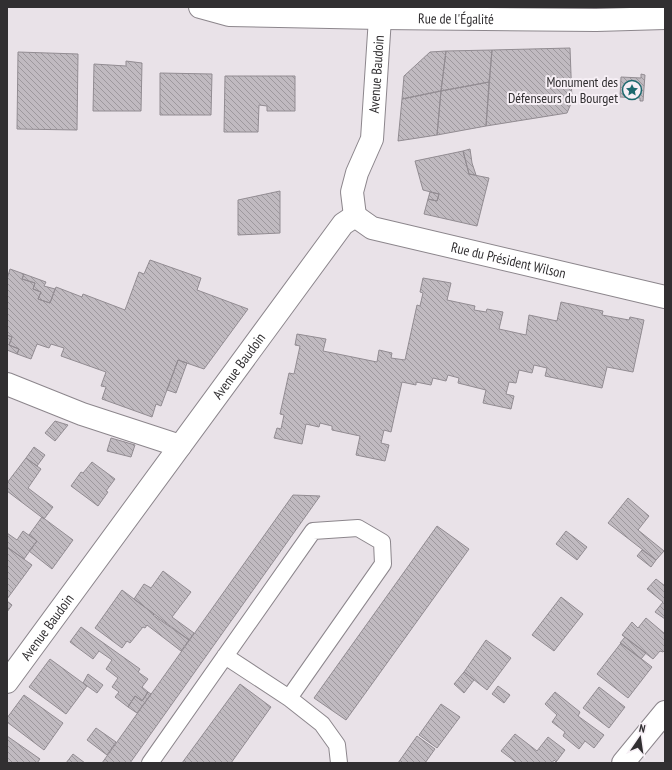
<svg xmlns="http://www.w3.org/2000/svg" width="672" height="770" viewBox="0 0 672 770" font-family="'PT Sans Narrow',sans-serif">
  <style>
    .building { fill: url(#building-back-hatch); stroke: #928c92 }
    .lines { fill: none; stroke-linecap: round; stroke-linejoin: round }
    .service-casing { stroke: #8c868c; stroke-width: 18 }
    .minor-casing { stroke: #8c868c; stroke-width: 24 }
    .service { stroke: #fff; stroke-width: 16 }
    .minor { stroke: #fff; stroke-width: 22 }
    .labels { text-anchor: middle; stroke-width: 4; stroke-linejoin: round; paint-order: stroke }
    .street-label { font-size: 14px; fill: #312f31; stroke: #f6eff5 }
    .poi-label { font-size: 14px; fill: #312f31; stroke: #f6eff5; text-anchor: end }
  </style>
  <defs>
    <pattern id="building-back-hatch" width="6" height="6" patternUnits="userSpaceOnUse"><rect width="6" height="6" fill="#c0bac0"/><path d="M-1 5l2 2M0 0l6 6M5-1l2 2" fill="none" stroke="#9d989d"/></pattern>
  </defs>
  <rect width="100%" height="100%" fill="#e9e2e8"/>
  <path class="building" d="M570,48L572,101L567,113L486,126L492,50Z
    M492,50L489,82L441,91L446,51Z
    M446,51L441,91L402,99L404,76L430,52Z
    M18,52L78,54L77,130L17,129Z
    M126,61L142,63L141,111H93L94,64L126,66Z
    M160,73L212,74L211,115H160Z
    M641,74L645,75L643,101H640V98L620,97L621,77L641,78Z
    M225,76H295V111H267V106L259,105L258,132H224Z
    M489,82L486,126L437,135L441,91Z
    M441,91L437,135L398,141L402,99Z
    M470,149L472,163L476,175L469,174L463,151Z
    M463,151L469,174L489,178L477,226L424,214L428,199L437,201L439,194L423,190L415,161Z
    M280,191V233L238,235V200Z
    M430,192L439,194L437,201L428,199Z
    M150,260L201,278L197,290L248,309L204,369L178,360L161,406L156,404L152,417L102,399L106,387L101,386L106,372L61,356L64,348L51,344L49,348L37,344L31,359L17,354L19,349L9,345L12,337L7,335V279L10,269L24,274L22,279L35,283L33,289L41,292L38,299L50,303L56,287L82,297L83,294L125,310L139,272L144,274Z
    M24,274L46,282L44,286L55,289L50,303L38,299L41,292L33,289L35,283L22,279Z
    M423,278L451,283L447,300L475,306L474,310L486,312L487,309L503,312L499,329L526,335L529,315L557,321L561,302L603,311L602,315L629,320L630,317L644,320L633,372L607,367L602,388L545,376L547,368L534,365L532,373L519,370L516,383L509,382L506,394L514,396L511,409L483,403L486,390L458,383L459,378L448,375L446,381L433,378L431,385L416,382V385L402,382L391,432L384,430L381,443L389,445L385,461L356,455L360,436L332,430V426L320,423L319,427L306,424L302,444L274,438L277,428L281,429L284,415L280,414L289,373L294,374L300,346L295,345L297,334L326,339L323,351L377,362L379,350L392,353L391,358L405,360L417,305L420,306L423,293L420,292Z
    M7,335L12,337L9,345L19,349L17,354L7,350Z
    M178,360L187,363L176,393L167,390Z
    M55,421L68,425L55,441L45,433Z
    M111,438L135,445L131,457L107,451Z
    M34,447L45,455L37,466L26,458Z
    M26,458L41,469L28,488L53,507L44,519L7,491V483Z
    M92,462L115,479L106,491L108,492L98,506L71,486L81,472L83,473Z
    M293,495L320,496L130,763H102Z
    M628,498L649,516L638,530L664,551L656,560L608,523Z
    M42,517L73,540L52,569L29,551L37,541L29,535Z
    M437,526L469,549L346,720L314,698Z
    M23,531L37,541L24,559L7,547V533L17,540Z
    M566,531L587,547L577,560L556,544Z
    M7,547L32,565L7,599Z
    M642,550L656,560L651,567L637,556Z
    M163,571L191,592L172,617L194,633L189,640L134,599L144,584L151,588Z
    M656,579L665,586V619L655,612L663,602L647,589Z
    M122,590L154,614L153,615L189,640L181,651L147,625L145,628L143,627L130,643L127,641L122,648L95,628Z
    M561,597L583,614L554,651L532,635Z
    M7,601L12,605L7,612Z
    M646,618L665,634V650L663,652L660,651L653,659L622,635L632,622L638,628Z
    M81,627L140,669L138,672L148,679L142,687L148,692L142,701L135,696L128,707L115,697L119,692L112,687L118,678L106,669L112,660L99,651L93,659L70,642Z
    M625,637L646,653L641,659L620,643Z
    M486,640L511,658L487,690L464,672Z
    M621,643L652,667L628,698L597,674Z
    M50,659L87,686L66,714L29,687Z
    M464,672L474,680L464,693L454,684Z
    M88,674L103,685L97,693L83,683Z
    M240,684L271,707L231,763H182Z
    M498,686L510,695L504,703L492,694Z
    M599,687L625,707L609,728L583,708Z
    M148,692L151,694L137,713L128,707L135,696L142,701Z
    M555,692L580,712L578,716L604,735L594,748L585,741L579,749L563,736L565,732L552,722L557,715L545,704Z
    M24,695L63,723L44,750L7,722V718Z
    M441,704L460,717L437,748L419,735Z
    M96,728L116,742L107,755L87,740Z
    M515,734L537,751L548,737L565,750L556,762L554,760L552,763H517L501,751Z
    M7,736L40,759L37,763H7Z
    M417,736L435,749L425,763H398Z
    M73,754L85,763H66Z"/>
  <g class="lines">
    <g class="service-casing">
      <path id="service" d="M225,656L289,698L322,724L337,745L339,763
        M150,763L313,531L358,528L382,542L383,564L289,698"/>
    </g>
    <g class="minor-casing">
      <g id="minor">
        <path id="s1" d="M200,7L229,15L380,18L596,20L665,18"/>
        <path id="s2" d="M355,216L372,228L665,297"/>
        <path id="s3" d="M355,216L352,192L357,173L372,139L380,18"/>
        <path d="M7,384L82,414L180,446"/>
        <path id="s4" d="M7,682L343,224L355,216"/>
        <path d="M623,763L665,712"/>
      </g>
    </g>
    <use href="#service" class="service"/>
    <use href="#minor" class="minor"/>
  </g>
  <defs>
    <g id="sight-ring" transform="scale(1)"><circle r="9.5" fill="#f6eff5" stroke="#1c696e" stroke-width="1.5"/><path d="M0-6L1.8-2.2L6-1.7L2.9 1.2L3.7 5.4L0 3.3L-3.7 5.4L-2.9 1.2L-6-1.7L-1.8-2.2Z" fill="#1c696e"/></g>
  </defs>
  <g fill-rule="evenodd">
    <use href="#sight-ring" x="632" y="90"/>
  </g>
  <g class="labels">
    <g class="street-label">
      <text dy="5" stroke="none"><textPath href="#s1" startOffset="257">Rue de l'Égalité</textPath></text>
      <text dy="5" stroke="none"><textPath href="#s3" startOffset="146">Avenue Baudoin</textPath></text>
      <text dy="5" stroke="none"><textPath href="#s2" startOffset="161">Rue du Président Wilson</textPath></text>
      <text dy="5" stroke="none"><textPath href="#s4" startOffset="392">Avenue Baudoin</textPath></text>
      <text dy="5" stroke="none"><textPath href="#s4" startOffset="68">Avenue Baudoin</textPath></text>
    </g>
    <g class="poi-label">
      <text x="618" y="87">Monument des<tspan x="618" dy="16">Défenseurs du Bourget</tspan></text>
    </g>
  </g>
  <rect width="672" height="770" fill="none" stroke="#312f31" stroke-width="16"/>
  <g transform="translate(640 738) rotate(13)" stroke="#f6eff5" stroke-width="3" paint-order="stroke">
  <path d="M0-3L7 15L0 10L-7 15Z" fill="#312f31"/>
  <text y="-6" font-size="11" font-weight="bold" text-anchor="middle" fill="#312f31">N</text>
  </g>
</svg>
